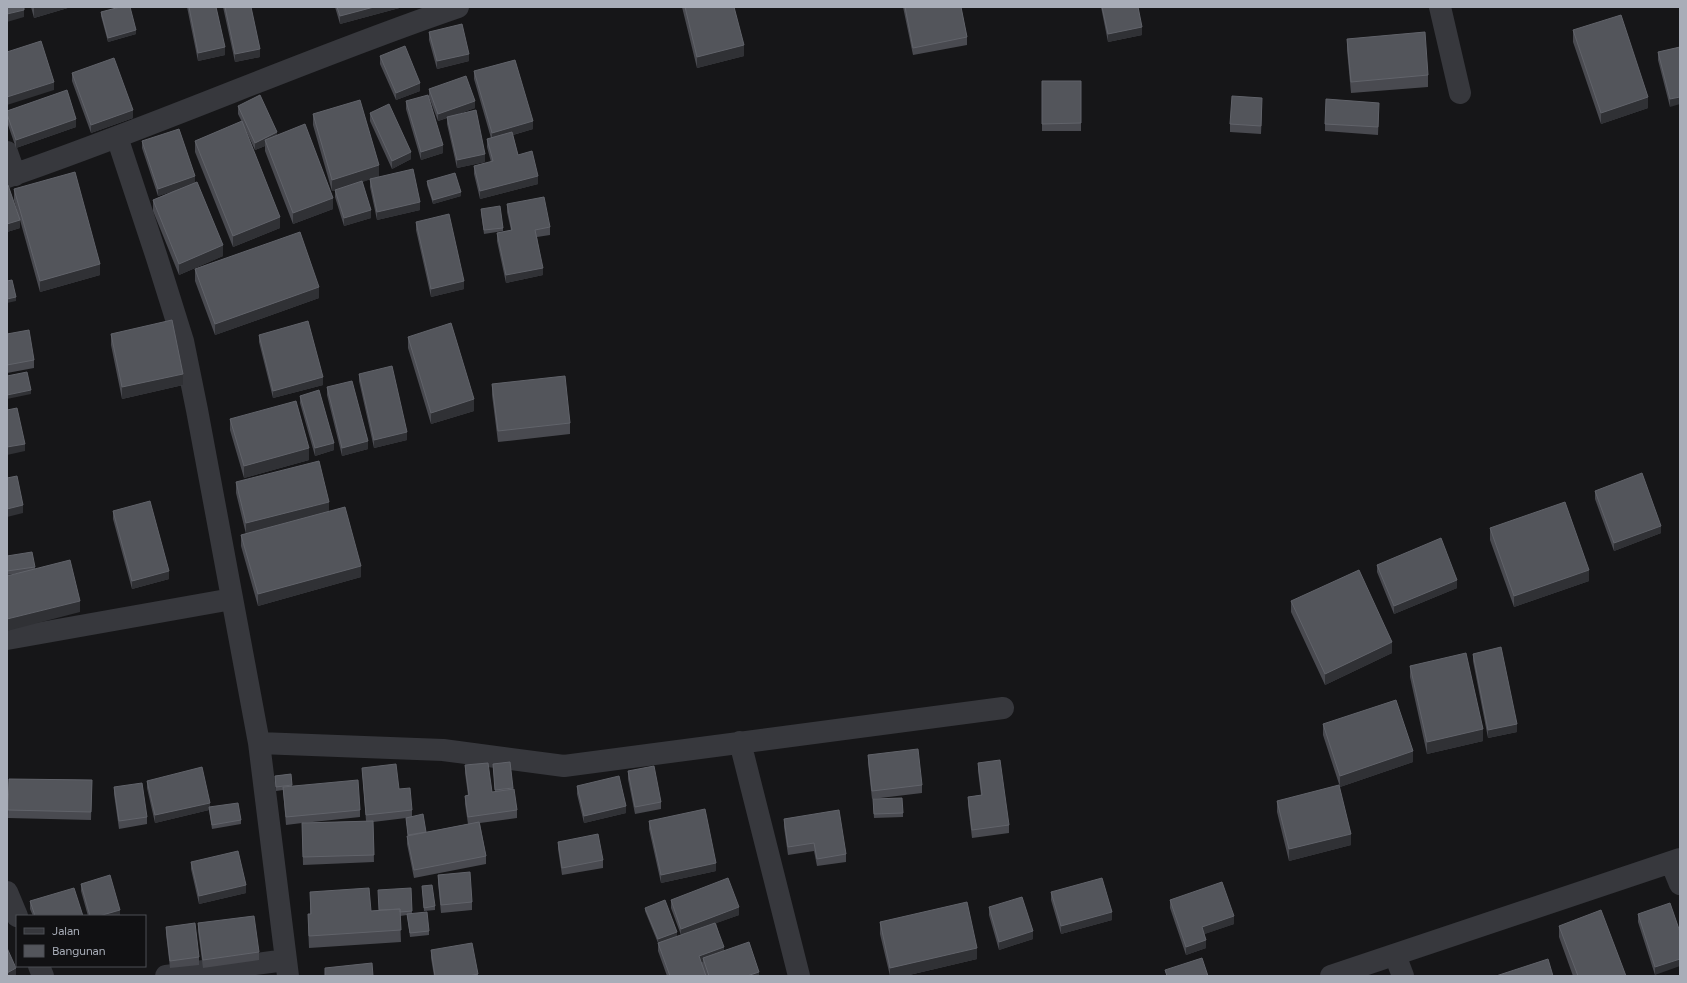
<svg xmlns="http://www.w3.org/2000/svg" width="1687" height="983" viewBox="0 0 1687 983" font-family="Figtree,sans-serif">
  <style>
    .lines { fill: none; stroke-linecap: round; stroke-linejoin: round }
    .street { stroke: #37383d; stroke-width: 22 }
    .wall { fill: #494a50 }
    .shaded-wall { fill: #303135 }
    .building { fill: #53555b; stroke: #61636a }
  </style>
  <rect width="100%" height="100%" fill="#161618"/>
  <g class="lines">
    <path class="street" d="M1440,7L1460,93
      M117,137L157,258L183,341L197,410L259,743L288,976
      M7,152L15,175
      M7,177C159,125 306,59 458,7
      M7,639L232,599
      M740,742L799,976
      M259,743L443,750L564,766L1003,708
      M1671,862L1680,884
      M7,892L17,916
      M1395,955L1403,976
      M39,966L43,976
      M166,976L286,960
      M1331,976L1680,859"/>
  </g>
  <path class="wall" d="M31,7H71L34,18Z
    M187,7H216L225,55L198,61Z
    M223,7H251L260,57L235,62Z
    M335,7H403L340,24Z
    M682,7H734L744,56L697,68Z
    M903,7H961L967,37V45L913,55Z
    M1101,7H1138L1142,35L1108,42Z
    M101,12L136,34L108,42L101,16Z
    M1573,30L1648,108L1601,124L1573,42Z
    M429,32L469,61L437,69L429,40Z
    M1347,39L1428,75V87L1351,93L1347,50Z
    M1680,47L1670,107L1658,60V52Z
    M380,56L420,91L396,100L380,64Z
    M474,71L533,129L513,135L518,155L538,184L480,199L474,174V166L491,162L487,147V139L491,138L474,79Z
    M72,73L133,118L91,133L72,81Z
    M1042,81H1081V131H1042Z
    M429,89L475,108L458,114L485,162L457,168L447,124V118L438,121L429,97Z
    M406,101L443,153L421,160L406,109Z
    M1262,105L1261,134L1230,132V124Z
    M238,106L277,135L333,209L293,224L265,151V146L255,150L243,124L280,228L233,247L195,152V141L242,122L238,114Z
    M7,111L76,127L16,148L7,122Z
    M1379,111L1378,135L1325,131V124Z
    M370,113L411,159L392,169L370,121Z
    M313,114L379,177L420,210L377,220L370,187V179L362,182L371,218L344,226L335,197V190L332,191L313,125Z
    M142,141L195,182L223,256L179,275L153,211V200L173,191L158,196L142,148Z
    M427,181L461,196L433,204L427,185Z
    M7,186L19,218L14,200V189L100,275L40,292L20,220V228L7,232Z
    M507,204L550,227V235L537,237L543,275L506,283L497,241V233L511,230L507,212Z
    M481,209L503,228V231L484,234L481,213Z
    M416,222L464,289L431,297L416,230Z
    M195,269L319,298L215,335L195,281Z
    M7,334L34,360V368L7,373Z
    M111,334L183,385L122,399L111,345Z
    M259,335L323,385L273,398L259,342Z
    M408,337L474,411L431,424L408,348Z
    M359,374L407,440L374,448L359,381Z
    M492,384L570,423V434L498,442L492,395Z
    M327,387L368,449L342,456L327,395Z
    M300,396L334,450L315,456L300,403Z
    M230,419L309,460L244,478L230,430Z
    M236,482L329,511L361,577L258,606L241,546V535L246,534L236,493Z
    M1595,491L1661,533L1614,551L1595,499Z
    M113,511L169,579L132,589L113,519Z
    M1490,528L1589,581L1514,607L1490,540Z
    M7,556L35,567V569L80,612L21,573L7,575Z
    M1377,565L1457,588L1394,614L1377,572Z
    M1291,601L1392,653L1325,685L1291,612Z
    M1473,654L1517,732L1488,738L1473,661Z
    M1410,666L1483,741L1427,754L1410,677Z
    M1323,724L1413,762L1340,787L1323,735Z
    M868,755L922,785V793L872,799L868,763Z
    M510,762L513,789L517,810V818L480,823L486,856V864L414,878L407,844V836H408L406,818L373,822L374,862L303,865L302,823L286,825L283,790L276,791L275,780V776L291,774L292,787L360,810V817L303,823L366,821L362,768L399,789L412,810V816L426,832L468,824L465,804V796L468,795L465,773V765L492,792H495L493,764Z
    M978,763L1009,825V833L972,838L968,805V797L981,795L978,771Z
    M628,771L661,802V809L635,814L628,779Z
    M9,779L92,780L91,820L8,818Z
    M147,781L241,820V824L212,829L209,810L155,823L147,788Z
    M577,786L626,813L584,823L577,794Z
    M114,787L147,817V824L119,829L114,794Z
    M1277,801L1351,845L1289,861L1277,812Z
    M873,803L903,813V817L874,818Z
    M784,819L846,854V862L817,866L814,851L788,855L784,827Z
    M649,821L716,871L661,883L649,829Z
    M558,842L603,860V868L562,875L558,849Z
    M191,862L246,893L199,904L191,869Z
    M438,875L472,902V910L441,913L438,883Z
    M81,884L120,916H88L81,891Z
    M422,886L435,906V910L424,911Z
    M411,888L412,913L429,931V935L410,937L407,915L400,916L401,942L309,948L308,925V914H310V892L371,911L379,910Z
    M1051,892L1112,920L1061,934L1051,900Z
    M671,900L739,915L716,923L724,951L759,976H667L658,951V943L681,935L671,908Z
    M1170,900L1234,924L1204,934L1206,948L1186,955L1170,908Z
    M30,901L83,916H33L30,909Z
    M989,907L1033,939L999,950L989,915Z
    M645,908L677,936L658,943L645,911Z
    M1638,914L1680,932L1655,975L1638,922Z
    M880,922L977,959L905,976H890L880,934Z
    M198,923L259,952V960L203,968L198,931Z
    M1559,926L1626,976H1573L1559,937Z
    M166,927L199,957V965L170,968L166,934Z
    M431,950L478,974V976H434L431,958Z"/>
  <path class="shaded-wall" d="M34,7H71L34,18Z
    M374,7H403L340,24V16Z
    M24,10V17L7,22V14Z
    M1142,27V35L1108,42V34Z
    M136,30V34L108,42V38Z
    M744,45V56L697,68V57Z
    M225,47V55L198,61V53Z
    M260,49V57L235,62V54Z
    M469,54V61L437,69V61Z
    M54,82V90L7,105V97Z
    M420,83V91L396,100V93Z
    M1648,97V108L1601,124V113Z
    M1680,97V104L1670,107V99Z
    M1262,98V105L1261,134V126Z
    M475,101V108L438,121V114Z
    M133,110V118L91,133V125Z
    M76,119V127L16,148V140Z
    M533,121V129L492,141V133Z
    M277,132V140H265V146L255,150V143Z
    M443,145V153L421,160V152Z
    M411,152V159L392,169V161Z
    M485,154V162L457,168V160Z
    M379,165V177L332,191V180Z
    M195,176V184L158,196V189Z
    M538,176V184L480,199V191Z
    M461,192V196L433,204V200Z
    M333,198V209L293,224V213Z
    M420,202V210L377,220V212Z
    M371,210V218L344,226V218Z
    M280,217V228L233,247V236Z
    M20,220V228L7,232V224Z
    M223,245V256L179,275V264Z
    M100,264V275L40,292V281Z
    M543,268V275L506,283V275Z
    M464,281V289L431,297V289Z
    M319,287V298L215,335V324Z
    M16,297V301L7,303V299Z
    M183,374V385L122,399V387Z
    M323,377V385L273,398V391Z
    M31,390V394L7,399V395Z
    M474,399V411L431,424V413Z
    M407,432V440L374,448V440Z
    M368,441V449L342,456V448Z
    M334,443V450L315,456V448Z
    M25,444V451L7,455V447Z
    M309,448V460L244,478V466Z
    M329,502V514L246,534V523Z
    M23,505V513L7,517V509Z
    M1661,526V533L1614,551V543Z
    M361,566V577L258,606V594Z
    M1589,570V581L1514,607V596Z
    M169,571V579L132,589V581Z
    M1457,580V588L1394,614V606Z
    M80,601V612L7,631V619Z
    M1392,642V653L1325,685V674Z
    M1517,724V732L1488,738V730Z
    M1483,729V741L1427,754V742Z
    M1413,751V762L1340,787V776Z
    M210,803V810L209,807V810L155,823V815Z
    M626,806V813L584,823V816Z
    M1351,834V845L1289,861V849Z
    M716,863V871L661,883V875Z
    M246,885V893L199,904V896Z
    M739,907V915L681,936V929Z
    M120,910V916H99Z
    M1112,912V920L1061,934V926Z
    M1234,916V924L1202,935V927Z
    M1033,931V939L999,950V942Z
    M677,932V936L658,943V939Z
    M1206,940V948L1186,955V947Z
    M724,947V955L703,958V962L699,963V956Z
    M977,948V959L905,976H890V968Z
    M1680,959V966L1655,975V967Z
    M16,968V976H7V973Z
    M759,972V976H747Z"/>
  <path class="building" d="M7,7H24V10L7,14Z
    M120,7H130L136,30L108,38L101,12Z
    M189,7H216L225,47L198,53Z
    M225,7H251L260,49L235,54Z
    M337,7H374L340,16Z
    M685,7H734L744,45L697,57Z
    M905,7H961L967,37L913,48Z
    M1102,7H1138L1142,27L1108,34Z
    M1621,15L1648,97L1601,113L1573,30Z
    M462,24L469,54L437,61L429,32Z
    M1425,32L1428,75L1351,82L1347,39Z
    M41,41L54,82L7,97V52Z
    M405,46L420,83L396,93L380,56Z
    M1680,47V97L1670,99L1658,52Z
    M114,58L133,110L91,125L72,73Z
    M515,60L533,121L492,133L474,71Z
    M466,76L475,101L438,114L429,89Z
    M1042,81H1081V123L1042,124Z
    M67,90L76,119L16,140L7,114V111Z
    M260,95L277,132L255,143L238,106Z
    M428,95L443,145L421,152L406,101Z
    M1232,96L1262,98L1261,126L1230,124Z
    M1326,99L1379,103L1378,127L1325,124Z
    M360,100L379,165L332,180L313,114Z
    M389,104L411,152L392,161L370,113Z
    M476,110L485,154L457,160L447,117Z
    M242,121L280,217L233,236L195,141Z
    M305,124L333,198L293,213L265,140Z
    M179,129L195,176L158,189L142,141Z
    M512,132L518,155L532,151L538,176L480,191L474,166L493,161L487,139Z
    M413,169L420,202L377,212L370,179Z
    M75,172L100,264L40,281L14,189Z
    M455,173L461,192L433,200L427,181Z
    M362,181L371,210L344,218L335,190Z
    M197,182L223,245L179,264L153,200Z
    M8,185L20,220L7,224V186Z
    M544,197L550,227L535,230L543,268L506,275L497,233L512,230L507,204Z
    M500,206L503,228L484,230L481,209Z
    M449,214L464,281L431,289L416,222Z
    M300,232L319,287L215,324L195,269Z
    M12,280L16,297L7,299V281Z
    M172,320L183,374L122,387L111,334Z
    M308,321L323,377L273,391L259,335Z
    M451,323L474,399L431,413L408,337Z
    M29,330L34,360L7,365V334Z
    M392,366L407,432L374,440L359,374Z
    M27,372L31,390L7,395V376Z
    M565,376L570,423L498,431L492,384Z
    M352,381L368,441L342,448L327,387Z
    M319,390L334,443L315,448L300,396Z
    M296,401L309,448L244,466L230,419Z
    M17,408L25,444L7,447V410Z
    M319,461L329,502L246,523L236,482Z
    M1642,473L1661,526L1614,543L1595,491Z
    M17,476L23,505L7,509V478Z
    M150,501L169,571L132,581L113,511Z
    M1565,502L1589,570L1514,596L1490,528Z
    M345,507L361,566L258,594L241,535Z
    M1441,538L1457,580L1394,606L1377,565Z
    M32,552L35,567L7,571V556Z
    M70,560L80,601L7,619V576Z
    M1359,570L1392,642L1325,674L1291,601Z
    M1501,647L1517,724L1488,730L1473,654Z
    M1466,653L1483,729L1427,742L1410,666Z
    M1396,700L1413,751L1340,776L1323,724Z
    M918,749L922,785L872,791L868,755Z
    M1000,760L1009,825L972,830L968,797L982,795L978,763Z
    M510,762L513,788L495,790L493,764Z
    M488,763L492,792L514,789L517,810L468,817L465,796L469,795L465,765Z
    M396,764L399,789L410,788L412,810L366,815L362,768Z
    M654,766L661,802L635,807L628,771Z
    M202,767L210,803L155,815L147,781Z
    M291,774L292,785L276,787L275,776Z
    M619,776L626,806L584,816L577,786Z
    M9,779L92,780L91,812L8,810Z
    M358,780L360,810L286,817L283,787Z
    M142,783L147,817L119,821L114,787Z
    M1339,785L1351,834L1289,849L1277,801Z
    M902,798L903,813L874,814L873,799Z
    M238,803L241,820L212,825L209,807Z
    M705,809L716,863L661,875L649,821Z
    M839,810L846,854L817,859L814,843L788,847L784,819Z
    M423,814L426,832L408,835L406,818Z
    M373,821L374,855L303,857L302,823Z
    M479,822L486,856L414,870L407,836Z
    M598,834L603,860L562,868L558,842Z
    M238,851L246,885L199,896L191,862Z
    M470,872L472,902L441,905L438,875Z
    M110,875L120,910L99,916H90L81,884Z
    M728,878L739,907L681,929L671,900Z
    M1102,878L1112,912L1061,926L1051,892Z
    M1222,882L1234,916L1202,927L1206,940L1186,947L1170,900Z
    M432,885L435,906L424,908L422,886Z
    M74,888L83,916H35L30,901Z
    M369,888L371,911L400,909L401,930L309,936L308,914H311L310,892Z
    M411,888L412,911L400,912V909L379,910L378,890Z
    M1022,897L1033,931L999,942L989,907Z
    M665,900L677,932L658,939L645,908Z
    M967,902L977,948L890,968L880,922Z
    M1670,903L1680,932V959L1655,967L1638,914Z
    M1601,910L1626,976H1578L1559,926Z
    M427,912L429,931L410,933L407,914Z
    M254,916L259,952L203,960L198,923Z
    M195,923L199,957L170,961L166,927Z
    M715,923L724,947L699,956L706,976H670L658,943Z
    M749,942L759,972L747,976H709L703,958Z
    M472,943L478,974L469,976H435L431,950Z
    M7,948L16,968L7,973Z
    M1202,958L1208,976H1167L1165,970Z
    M1548,959L1553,976H1496Z
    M372,963L373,976H325V968Z"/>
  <rect width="1687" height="983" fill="none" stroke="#a8adb8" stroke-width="16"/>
  <rect x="16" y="915" width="130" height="52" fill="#111113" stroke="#4d4f55"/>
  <rect x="24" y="928" width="20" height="6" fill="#37383d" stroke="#4d4f55"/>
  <text x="52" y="935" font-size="12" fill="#a8adb8">Jalan</text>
  <rect x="24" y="945" width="20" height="12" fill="#53555b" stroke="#4d4f55"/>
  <text x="52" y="955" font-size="12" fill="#a8adb8">Bangunan</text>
</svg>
